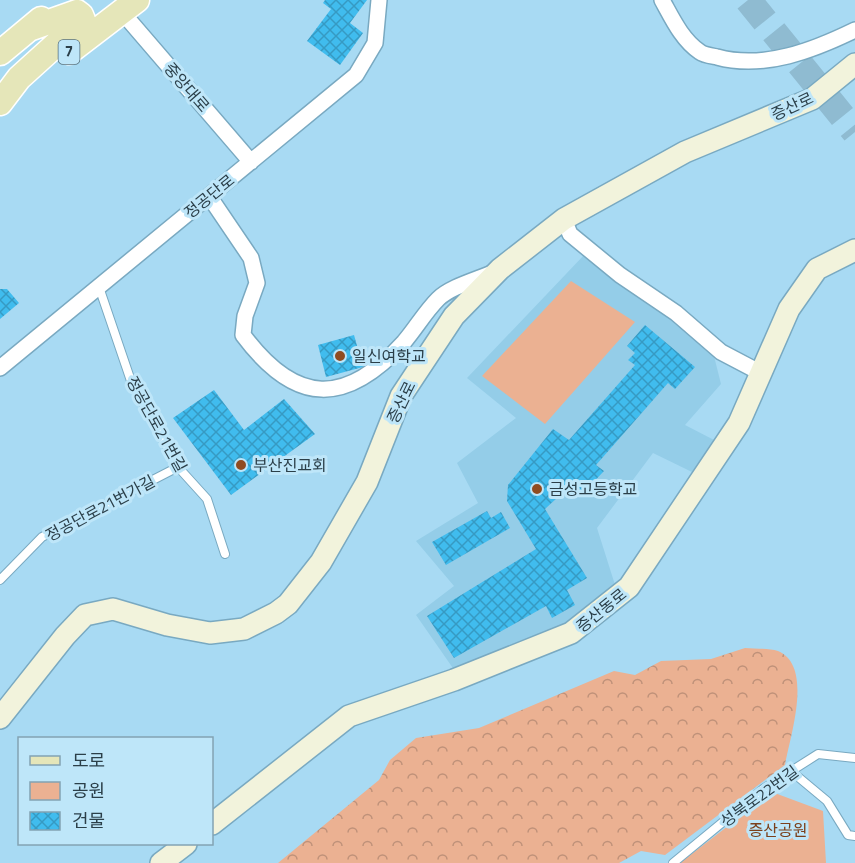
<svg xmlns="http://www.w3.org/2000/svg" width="855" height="863" viewBox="0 0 855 863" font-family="'Titillium Web','Noto Sans KR',sans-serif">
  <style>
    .built { fill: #94cde8 }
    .forest { fill: url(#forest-crowns) }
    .green { fill: #ebb192 }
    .building { fill: url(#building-cross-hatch) }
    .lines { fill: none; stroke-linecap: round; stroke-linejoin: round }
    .highway-tunnel { stroke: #8fbbd1; stroke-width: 27; stroke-dasharray: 27 14; stroke-linecap: butt }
    .lane-casing { stroke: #79a9c1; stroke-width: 10 }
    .street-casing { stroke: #79a9c1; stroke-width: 18 }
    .secondary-casing { stroke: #79a9c1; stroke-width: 24 }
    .primary-casing { stroke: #fff; stroke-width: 27 }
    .lane { stroke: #fff; stroke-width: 8 }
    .street { stroke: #fff; stroke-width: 15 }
    .secondary { stroke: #f2f3dc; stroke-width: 21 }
    .primary { stroke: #e5e6b9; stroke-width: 24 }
    .poi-dot { fill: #904c21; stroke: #bee6f9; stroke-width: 2 }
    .labels { text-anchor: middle; stroke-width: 6; stroke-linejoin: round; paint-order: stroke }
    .shield { fill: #bee6f9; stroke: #57717e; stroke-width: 1.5 }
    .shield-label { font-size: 15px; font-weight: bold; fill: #2b3f49 }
    .street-label { font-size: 16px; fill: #2b3f49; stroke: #bee6f9 }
    .poi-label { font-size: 16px; fill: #2b3f49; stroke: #bee6f9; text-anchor: start }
    .park-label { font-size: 16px; fill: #7b401c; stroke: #bee6f9 }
  </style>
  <defs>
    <pattern id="forest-crowns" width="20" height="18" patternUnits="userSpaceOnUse" patternTransform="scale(1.5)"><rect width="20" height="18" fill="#ebb192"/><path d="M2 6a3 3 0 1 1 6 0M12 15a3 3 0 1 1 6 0" fill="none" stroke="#bf9179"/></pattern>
    <pattern id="building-cross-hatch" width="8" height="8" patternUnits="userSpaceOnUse" patternTransform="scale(1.5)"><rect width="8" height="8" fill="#40bcee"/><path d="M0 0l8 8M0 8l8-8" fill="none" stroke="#369ac3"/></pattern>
  </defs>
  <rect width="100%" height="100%" fill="#a8daf3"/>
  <path class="built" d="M585,254L710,340L721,384L685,425L716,441L692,472L653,453L597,528L616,588L565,630L457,674L416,615L454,586L416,541L478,503L457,463L516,418L467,378Z"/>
  <path class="forest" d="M745,648C755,649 769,648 778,651C814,666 790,736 785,765L665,855L641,851L619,863H278L379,780L390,760L416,738L479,728L614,671L635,675L661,661L711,659Z"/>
  <path class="green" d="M571,281L635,322L545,424L482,376Z
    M772,792L823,811L826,863H680Z"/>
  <path class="building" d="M325,0H367L350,23L363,33L340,65L307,41L331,9L323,3Z
    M0,289H7L19,303L0,319Z
    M645,325L695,367L675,389L668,383L596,465L604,471L584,492L573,483L545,509L587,578L567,590L575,605L552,618L546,606L454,658L427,616L536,549L507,501L508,485L553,429L569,440L635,365L628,360L635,353L627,346Z
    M354,335L363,367L326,377L318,345Z
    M214,390L244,430L284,399L315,434L231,495L173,418Z
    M487,511L491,518L501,512L510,528L446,565L432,542Z"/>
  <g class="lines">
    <path class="highway-tunnel" d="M748,0L855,132"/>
    <g class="lane-casing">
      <path id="lane" d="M99,287L131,381L178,467L207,499L225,554
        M0,580L42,537L178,467
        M791,771L827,801L848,835L855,836
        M673,863L763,789L818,754L855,758"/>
    </g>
    <g class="street-casing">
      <path id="street" d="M662,0C672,18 682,40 700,52C704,55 712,56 717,57C764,70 814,50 855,30
        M122,12L251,162
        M209,196L251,258L257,283L245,316L243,335C296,406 346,406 404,342C416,328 425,312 438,299C450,287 476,280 492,273
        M564,219L570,234L620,275L676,313L721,352L761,373
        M0,368L356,75L375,43L379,0"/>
    </g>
    <g class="secondary-casing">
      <path id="secondary" d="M0,718L65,636L85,615L113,609L167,625L210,633L244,629L276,613L288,604L321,562L367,482L401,396L454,316L500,269L564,219L685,152L812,99L855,64
        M212,824L349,716L454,680L571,633L629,587L739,423L789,309L817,269L855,250
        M161,863L186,844"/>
    </g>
    <g class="primary-casing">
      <path id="primary" d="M69,52L137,0
        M0,53L41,19
        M0,103L19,78L83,20L81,15L77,12L29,29"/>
    </g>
    <use href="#lane" class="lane"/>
    <use href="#street" class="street"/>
    <use href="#secondary" class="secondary"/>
    <use href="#primary" class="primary"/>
  </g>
  <g class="poi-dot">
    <circle cx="340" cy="356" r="6"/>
    <circle cx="241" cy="465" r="6"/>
    <circle cx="537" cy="489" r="6"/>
  </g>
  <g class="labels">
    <rect class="shield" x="58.5" y="40" width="21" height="24" rx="4.5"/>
    <g class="shield-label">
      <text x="69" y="57">7</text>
    </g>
    <g class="street-label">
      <text transform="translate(187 87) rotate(49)" y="6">중앙대로</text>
      <text transform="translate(792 106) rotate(-25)" y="6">증산로</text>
      <text transform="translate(209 196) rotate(-39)" y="6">정공단로</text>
      <text transform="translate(401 402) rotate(-64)" y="6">증산로</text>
      <text transform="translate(157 424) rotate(61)" y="6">정공단로21번길</text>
      <text transform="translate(100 508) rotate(-28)" y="6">정공단로21번가길</text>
      <text transform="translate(601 610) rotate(-39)" y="6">증산동로</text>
      <text transform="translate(759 796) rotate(-36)" y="6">성북로22번길</text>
    </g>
    <g class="poi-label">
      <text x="352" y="362">일신여학교</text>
      <text x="253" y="471">부산진교회</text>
      <text x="549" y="495">금성고등학교</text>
    </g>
    <g class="park-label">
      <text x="778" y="836">증산공원</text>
    </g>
  </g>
  <rect x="18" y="737" width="195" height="108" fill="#bee6f9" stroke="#83a3b3" stroke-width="1.5"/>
  <rect x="30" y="756" width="30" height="9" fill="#e5e6b9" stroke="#83a3b3" stroke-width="1.5"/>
  <text x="72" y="767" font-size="18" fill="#2b3f49">도로</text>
  <rect x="30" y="782" width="30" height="18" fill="#ebb192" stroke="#83a3b3" stroke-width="1.5"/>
  <text x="72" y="797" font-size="18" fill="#2b3f49">공원</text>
  <rect x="30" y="812" width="30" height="18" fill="url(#building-cross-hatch)" stroke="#83a3b3" stroke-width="1.5"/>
  <text x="72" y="827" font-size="18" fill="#2b3f49">건물</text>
</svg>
